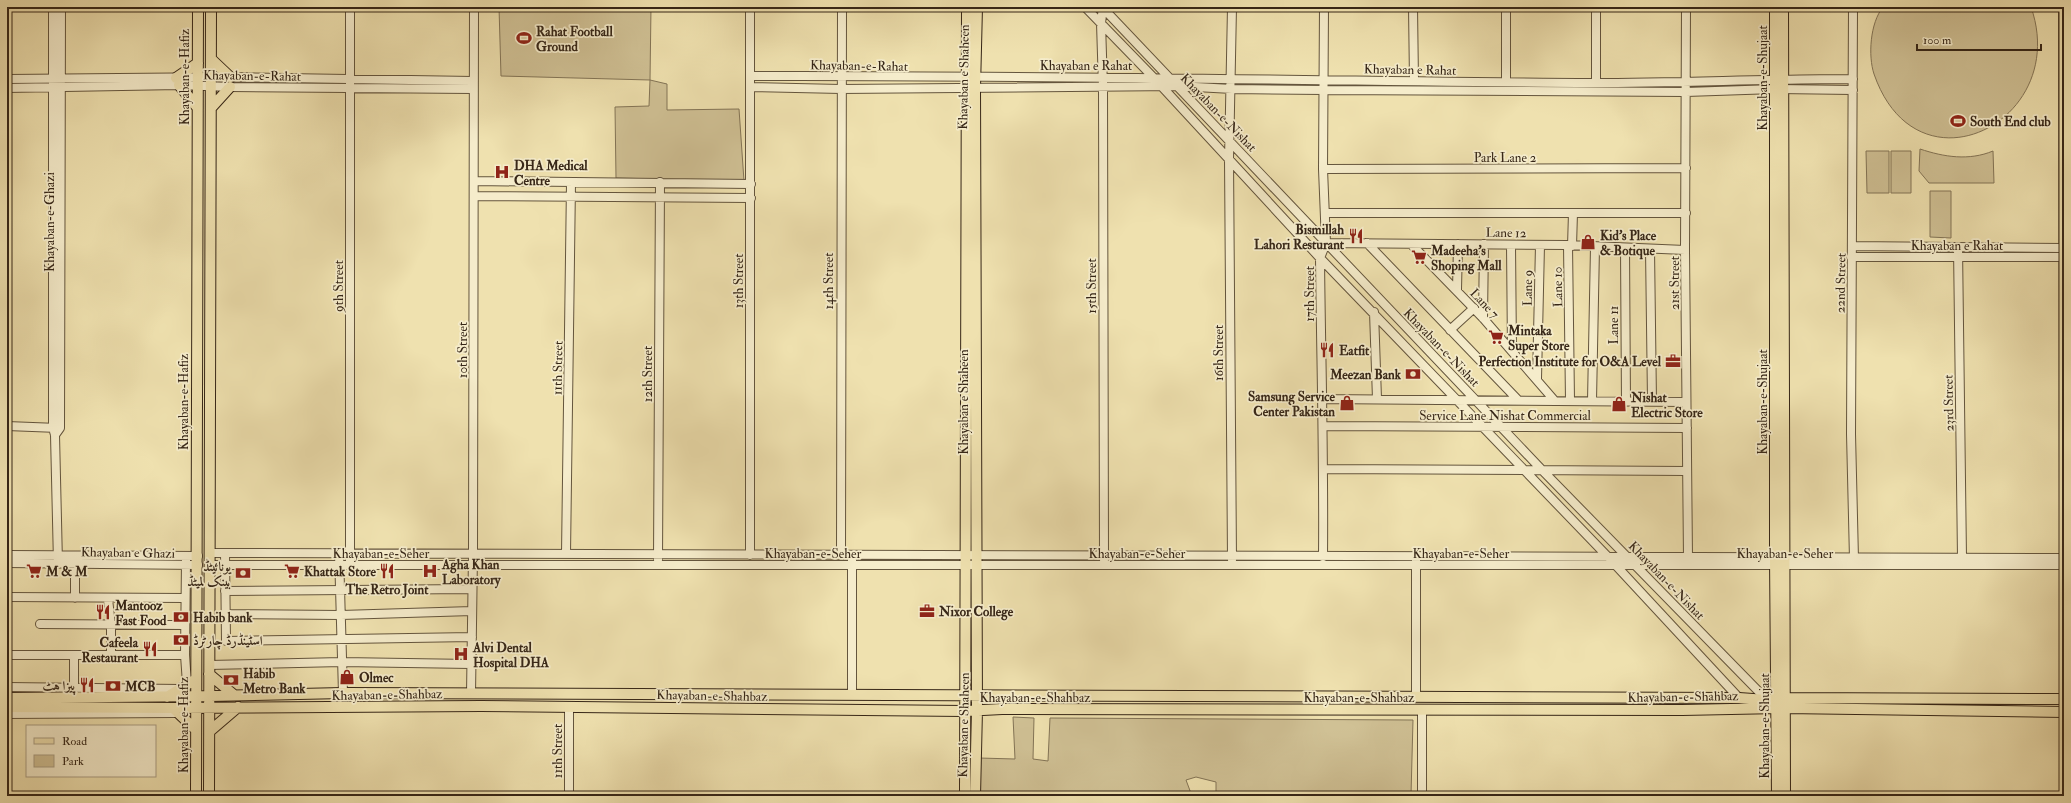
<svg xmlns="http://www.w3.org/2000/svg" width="2071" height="803" viewBox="0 0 2071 803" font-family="'IM FELL Double Pica',Amiri,serif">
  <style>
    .green { fill: #d0c195; stroke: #837456 }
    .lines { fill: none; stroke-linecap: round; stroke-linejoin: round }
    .minor-casing { stroke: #64553d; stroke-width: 10 }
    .major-casing { stroke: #362617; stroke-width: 12 }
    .minor { stroke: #f5eccb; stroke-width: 8 }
    .major { stroke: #efe1af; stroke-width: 10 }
    .labels { text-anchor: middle; stroke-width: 3.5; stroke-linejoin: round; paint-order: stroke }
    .poi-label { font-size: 13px; font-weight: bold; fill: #362617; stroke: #f5eccb; text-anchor: start }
    .street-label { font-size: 13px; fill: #362617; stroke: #f5eccb }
  </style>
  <rect width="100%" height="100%" fill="#efe1af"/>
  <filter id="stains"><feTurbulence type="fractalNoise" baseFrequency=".005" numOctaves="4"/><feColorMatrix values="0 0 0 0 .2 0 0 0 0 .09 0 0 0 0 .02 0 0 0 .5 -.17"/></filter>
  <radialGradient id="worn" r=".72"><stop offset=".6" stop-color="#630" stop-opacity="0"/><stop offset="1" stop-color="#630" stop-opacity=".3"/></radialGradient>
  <path class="green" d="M499,7H651L650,80L667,84V110L739,109L744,181L616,178L615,107L649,106L650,80L501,76Z
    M1883,7H2031C2071,121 1917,199 1874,74C1868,56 1870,23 1883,7Z
    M1920,149C1944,157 1969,161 1993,151L1994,183H1929L1919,171Z
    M1866,151H1889V193H1867Z
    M1891,151H1911V193H1891Z
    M1930,191H1951V238L1930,237Z
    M1013,717L1034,718L1033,759L1048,761L1050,718L1413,720L1411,795L1216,796V782L1196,777L1186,780L1192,796H978L979,758L1015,759Z"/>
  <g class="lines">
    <g class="minor-casing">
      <path id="minor" d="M53,7V428L55,435L58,563
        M350,7V565
        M750,7V555
        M1085,7L1153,77L1320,258L1609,558L1739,698
        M1102,7L1542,470L1767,700
        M1103,7L1101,23L1103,87L1104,560
        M1413,7L1414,81
        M1506,7V82
        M1686,7L1685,250L1688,558
        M1853,7L1851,434L1854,559
        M2063,7L2064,498
        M751,76C1031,75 1312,81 1593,83C1680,83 1766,79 1853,79
        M7,79L230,77L473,81
        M1596,83V7
        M751,87L841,89L1177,86L1232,89L1324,90L1686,92L1775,89L1853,90
        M7,88L179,85L230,87L473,89
        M1323,169L1686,168
        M474,181L751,184
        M474,196L751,198
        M1325,213H1686
        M1326,243L1568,245L1685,250
        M1367,243L1518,400
        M1411,244L1483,318L1554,400
        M1511,245L1512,351
        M1568,245L1570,400
        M1572,246L1573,213
        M1852,246L2062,248
        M1958,247L1962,558
        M1625,248L1626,402
        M1650,249L1652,401
        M1851,257H2062
        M1457,290L1458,244
        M1374,312L1377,399
        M1483,318L1484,244
        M1450,330L1474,308
        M1537,379L1540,245
        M1322,399L1686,402
        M1592,401L1595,247
        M7,426L58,428
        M1324,426L1687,428
        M55,435L60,428L61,7
        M1324,469L1687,471
        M210,553L2064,558
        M225,553L226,641L472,637
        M339,553L343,693
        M566,554L571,183
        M7,555L198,556
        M841,555L842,7
        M1323,557C1324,457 1321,358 1320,258L1326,243L1323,169L1324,7
        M658,560L660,182
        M1232,560L1229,159L1232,7
        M1416,560V697
        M186,561L185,655L187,684
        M7,563L198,565
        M75,564V598
        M210,565H2064
        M225,591L472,589
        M7,597L185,598
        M108,599L111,625V655
        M225,614L341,615L472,611
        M40,624L185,625
        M7,655H185
        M209,665L342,662L471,664
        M7,687L180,689
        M74,691V655
        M471,694L473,554L474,7
        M852,695V560
        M569,707V796
        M1422,710V796
        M7,714L175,713"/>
    </g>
    <g class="major-casing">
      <path id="major" d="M1775,7V558L1777,796
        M1783,7L1785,796
        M211,59L230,77
        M176,78L198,63
        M179,85L197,107
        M211,108L230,87
        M209,674L234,695
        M167,697L196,679
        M7,698L210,696L343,693L1739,698L1767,700L1785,698L2064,699
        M7,707L173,708L481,706L964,711L1002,709L1682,710L1785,708L2064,712
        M173,708L196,730
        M210,731L238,707
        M196,796L198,7
        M209,796L211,7
        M965,796L967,7
        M975,796L977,710L975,88L977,7"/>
    </g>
    <use href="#minor" class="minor"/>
    <use href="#major" class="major"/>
  </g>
  <defs>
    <g id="stadium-bare" transform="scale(1.2)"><path d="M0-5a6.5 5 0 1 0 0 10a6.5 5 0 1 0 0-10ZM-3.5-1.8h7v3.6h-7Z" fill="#8f2418" stroke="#f5eccb" stroke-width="2.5" paint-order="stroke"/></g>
    <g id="hospital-bare" transform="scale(1.2)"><path d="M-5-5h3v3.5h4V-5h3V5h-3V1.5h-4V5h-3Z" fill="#8f2418" stroke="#f5eccb" stroke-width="2.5" paint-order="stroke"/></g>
    <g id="restaurant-bare" transform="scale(1.2)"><path d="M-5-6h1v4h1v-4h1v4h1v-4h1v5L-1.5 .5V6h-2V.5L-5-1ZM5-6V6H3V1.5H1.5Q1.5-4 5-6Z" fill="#8f2418" stroke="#f5eccb" stroke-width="2.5" paint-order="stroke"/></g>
    <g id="shop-bare" transform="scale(1.2)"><path d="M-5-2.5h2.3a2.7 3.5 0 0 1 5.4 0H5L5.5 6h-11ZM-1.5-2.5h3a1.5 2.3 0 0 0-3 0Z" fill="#8f2418" stroke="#f5eccb" stroke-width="2.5" paint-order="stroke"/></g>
    <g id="supermarket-bare" transform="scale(1.2)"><path d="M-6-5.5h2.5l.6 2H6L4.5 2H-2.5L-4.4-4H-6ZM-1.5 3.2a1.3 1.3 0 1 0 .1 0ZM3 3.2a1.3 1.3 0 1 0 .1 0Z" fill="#8f2418" stroke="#f5eccb" stroke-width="2.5" paint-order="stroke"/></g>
    <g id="office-bare" transform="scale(1.2)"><path d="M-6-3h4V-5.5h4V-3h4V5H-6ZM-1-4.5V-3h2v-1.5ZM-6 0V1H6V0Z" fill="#8f2418" stroke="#f5eccb" stroke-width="2.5" paint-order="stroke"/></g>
    <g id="bank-bare" transform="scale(1.2)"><path d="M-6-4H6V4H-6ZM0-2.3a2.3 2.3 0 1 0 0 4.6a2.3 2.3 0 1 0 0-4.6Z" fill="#8f2418" stroke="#f5eccb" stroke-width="2.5" paint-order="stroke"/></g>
  </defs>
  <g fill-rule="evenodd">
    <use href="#stadium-bare" x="524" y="38"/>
    <use href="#stadium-bare" x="1958" y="121"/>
    <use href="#hospital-bare" x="502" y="172"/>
    <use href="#restaurant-bare" x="1356" y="236"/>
    <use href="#shop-bare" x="1588" y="242"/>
    <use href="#supermarket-bare" x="1419" y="257"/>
    <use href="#supermarket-bare" x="1496" y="337"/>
    <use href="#restaurant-bare" x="1327" y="350"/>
    <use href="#office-bare" x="1673" y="361"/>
    <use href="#bank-bare" x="1413" y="374"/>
    <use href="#shop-bare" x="1347" y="403"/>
    <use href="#shop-bare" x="1619" y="404"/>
    <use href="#supermarket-bare" x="34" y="571"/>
    <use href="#supermarket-bare" x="292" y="571"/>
    <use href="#restaurant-bare" x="387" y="571"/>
    <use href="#hospital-bare" x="430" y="571"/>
    <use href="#bank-bare" x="243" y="573"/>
    <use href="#office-bare" x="927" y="611"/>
    <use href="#restaurant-bare" x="103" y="612"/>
    <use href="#bank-bare" x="181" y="617"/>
    <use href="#bank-bare" x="181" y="640"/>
    <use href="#restaurant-bare" x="150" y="649"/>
    <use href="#hospital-bare" x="461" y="654"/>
    <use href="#shop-bare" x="347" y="677"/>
    <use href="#bank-bare" x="231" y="680"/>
    <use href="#restaurant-bare" x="87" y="685"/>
    <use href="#bank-bare" x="113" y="686"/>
  </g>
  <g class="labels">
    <g class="poi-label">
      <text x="536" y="36">Rahat Football<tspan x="536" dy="15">Ground</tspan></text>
      <text x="1970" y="126">South End club</text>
      <text x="514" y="170">DHA Medical<tspan x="514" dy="15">Centre</tspan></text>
      <text x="1344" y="234" text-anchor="end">Bismillah<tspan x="1344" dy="15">Lahori Resturant</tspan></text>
      <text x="1600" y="240">Kid's Place<tspan x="1600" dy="15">&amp; Botique</tspan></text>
      <text x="1431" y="255">Madeeha's<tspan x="1431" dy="15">Shoping Mall</tspan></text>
      <text x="1508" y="335">Mintaka<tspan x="1508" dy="15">Super Store</tspan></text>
      <text x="1339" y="355">Eatfit</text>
      <text x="1661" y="366" text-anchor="end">Perfection Institute for O&amp;A Level</text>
      <text x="1401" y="379" text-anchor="end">Meezan Bank</text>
      <text x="1335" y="401" text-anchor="end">Samsung Service<tspan x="1335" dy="15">Center Pakistan</tspan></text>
      <text x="1631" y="402">Nishat<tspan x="1631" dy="15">Electric Store</tspan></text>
      <text x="442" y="569">Agha Khan<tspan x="442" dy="15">Laboratory</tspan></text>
      <text x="231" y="571" text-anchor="end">یونائیٹڈ<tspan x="231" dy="15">بینک لمیٹڈ</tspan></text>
      <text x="46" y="576">M &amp; M</text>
      <text x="304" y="576">Khattak Store</text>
      <text x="387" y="594" text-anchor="middle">The Retro Joint</text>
      <text x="115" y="610">Mantooz<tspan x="115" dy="15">Fast Food</tspan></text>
      <text x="939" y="616">Nixor College</text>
      <text x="193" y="622">Habib bank</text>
      <text x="193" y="645">اسٹینڈرڈ چارٹرڈ</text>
      <text x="138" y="647" text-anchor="end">Cafeela<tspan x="138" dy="15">Restaurant</tspan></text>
      <text x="473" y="652">Alvi Dental<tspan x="473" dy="15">Hospital DHA</tspan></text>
      <text x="243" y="678">Habib<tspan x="243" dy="15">Metro Bank</tspan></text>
      <text x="359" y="682">Olmec</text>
      <text x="75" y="690" text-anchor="end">پیزا ہٹ</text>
      <text x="125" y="691">MCB</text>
    </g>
    <g class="street-label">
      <text transform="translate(859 65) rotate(1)" y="5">Khayaban-e-Rahat</text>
      <text x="1086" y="70">Khayaban e Rahat</text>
      <text transform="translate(1410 69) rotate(1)" y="5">Khayaban e Rahat</text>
      <text transform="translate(252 75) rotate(1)" y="5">Khayaban-e-Rahat</text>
      <text transform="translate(184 77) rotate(-90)" y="5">Khayaban-e-Hafiz</text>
      <text transform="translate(963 77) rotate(-89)" y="5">Khayaban e Shaheen</text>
      <text transform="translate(1762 78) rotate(-90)" y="5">Khayaban-e-Shujaat</text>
      <text transform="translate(1219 112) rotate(46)" y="5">Khayaban-e-Nishat</text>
      <text x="1505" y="162">Park Lane 2</text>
      <text transform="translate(49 222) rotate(-90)" y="5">Khayaban-e-Ghazi</text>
      <text transform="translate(1506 232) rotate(1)" y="5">Lane 12</text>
      <text x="1957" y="250">Khayaban e Rahat</text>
      <text transform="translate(738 281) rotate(-90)" y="5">13th Street</text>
      <text transform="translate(828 281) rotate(-90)" y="5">14th Street</text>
      <text transform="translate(1674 283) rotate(-90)" y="5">21st Street</text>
      <text transform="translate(1840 283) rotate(-89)" y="5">22nd Street</text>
      <text transform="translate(338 286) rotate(-90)" y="5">9th Street</text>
      <text transform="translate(1091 286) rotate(-90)" y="5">15th Street</text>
      <text transform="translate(1557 287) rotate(-91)" y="5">Lane 10</text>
      <text transform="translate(1527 288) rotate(-89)" y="5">Lane 9</text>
      <text transform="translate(1309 294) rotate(-90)" y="5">17th Street</text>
      <text transform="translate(1485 303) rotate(47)" y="5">Lane 7</text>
      <text transform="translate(1613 325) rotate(-90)" y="5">Lane 11</text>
      <text transform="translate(1442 347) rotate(46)" y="5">Khayaban-e-Nishat</text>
      <text transform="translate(462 350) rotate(-90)" y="5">10th Street</text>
      <text transform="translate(1218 353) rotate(-90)" y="5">16th Street</text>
      <text transform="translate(557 368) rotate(-89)" y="5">11th Street</text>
      <text transform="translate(647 374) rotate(-90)" y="5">12th Street</text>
      <text transform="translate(183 402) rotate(-90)" y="5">Khayaban-e-Hafiz</text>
      <text transform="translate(963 402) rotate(-90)" y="5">Khayaban e Shaheen</text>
      <text transform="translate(1762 402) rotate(-90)" y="5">Khayaban-e-Shujaat</text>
      <text transform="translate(1948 403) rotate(-91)" y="5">23rd Street</text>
      <text x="1505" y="420">Service Lane Nishat Commercial</text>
      <text transform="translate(128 552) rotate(1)" y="5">Khayaban e Ghazi</text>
      <text x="381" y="558">Khayaban-e-Seher</text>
      <text x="813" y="558">Khayaban-e-Seher</text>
      <text x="1137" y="558">Khayaban-e-Seher</text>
      <text x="1461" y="558">Khayaban-e-Seher</text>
      <text x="1785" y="558">Khayaban-e-Seher</text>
      <text transform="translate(1667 580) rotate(46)" y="5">Khayaban-e-Nishat</text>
      <text transform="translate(387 694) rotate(-1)" y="5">Khayaban-e-Shahbaz</text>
      <text transform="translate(712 695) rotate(1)" y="5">Khayaban-e-Shahbaz</text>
      <text transform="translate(1683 696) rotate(-1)" y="5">Khayaban-e-Shahbaz</text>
      <text x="1035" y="702">Khayaban-e-Shahbaz</text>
      <text x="1359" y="702">Khayaban-e-Shahbaz</text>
      <text transform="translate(183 725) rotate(-90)" y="5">Khayaban-e-Hafiz</text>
      <text transform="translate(963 725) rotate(-89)" y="5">Khayaban e Shaheen</text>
      <text transform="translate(1764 726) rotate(-90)" y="5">Khayaban-e-Shujaat</text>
      <text transform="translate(557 751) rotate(-90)" y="5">11th Street</text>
    </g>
  </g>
  <rect width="2071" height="803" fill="none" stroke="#efe1af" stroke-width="24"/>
  <rect x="8" y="8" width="2055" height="787" fill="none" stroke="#362617" stroke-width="2"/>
  <rect x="12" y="12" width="2047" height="779" fill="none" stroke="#362617"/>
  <rect x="26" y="725" width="130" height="52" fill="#f5eccb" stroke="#a99d83"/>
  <rect x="34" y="738" width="20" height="6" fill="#efe1af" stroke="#a99d83"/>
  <text x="62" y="745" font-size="12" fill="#362617">Road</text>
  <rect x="34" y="755" width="20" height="12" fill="#d0c195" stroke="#a99d83"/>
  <text x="62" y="765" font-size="12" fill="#362617">Park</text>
  <path d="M1917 44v6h124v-6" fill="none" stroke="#362617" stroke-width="2"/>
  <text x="1923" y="44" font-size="12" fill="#362617" stroke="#f5eccb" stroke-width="3" paint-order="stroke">100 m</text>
  <rect width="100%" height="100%" filter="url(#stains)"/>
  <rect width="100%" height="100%" fill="url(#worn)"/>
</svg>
